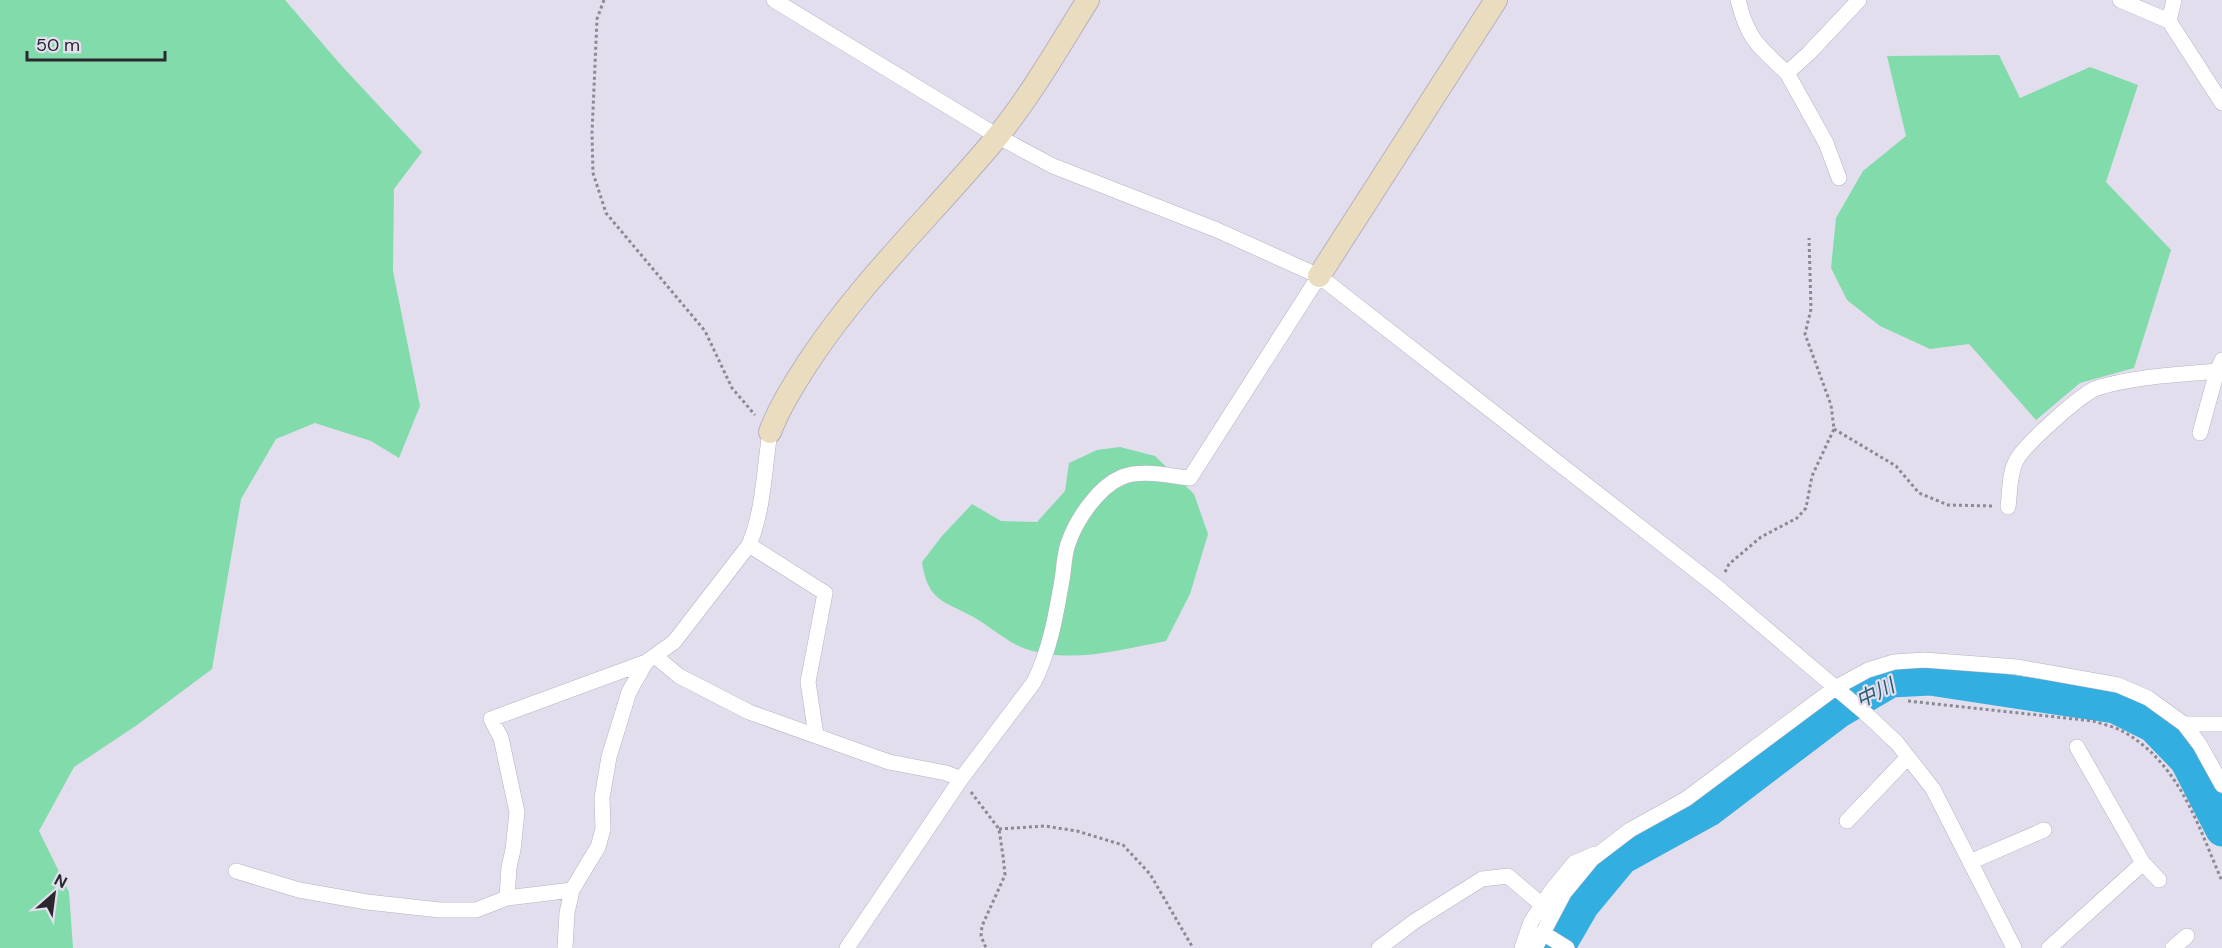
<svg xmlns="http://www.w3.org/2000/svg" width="2222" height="948" viewBox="0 0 2222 948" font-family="'DM Sans','Noto Sans JP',sans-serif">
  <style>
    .green { fill: #82dbab }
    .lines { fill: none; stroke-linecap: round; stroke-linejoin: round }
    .river { stroke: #33aee0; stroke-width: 33 }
    .street-casing { stroke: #b6b2c0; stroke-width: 16 }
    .secondary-casing { stroke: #b6b2c0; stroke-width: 24 }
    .path { stroke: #8c8994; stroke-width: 3; stroke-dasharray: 3 3; stroke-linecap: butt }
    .street { stroke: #fff; stroke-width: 15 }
    .secondary { stroke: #eaddbf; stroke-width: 22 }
    .labels { text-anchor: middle; stroke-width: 4.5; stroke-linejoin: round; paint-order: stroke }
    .water-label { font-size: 20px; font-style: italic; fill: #2b5b71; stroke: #e2deed }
  </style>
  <rect width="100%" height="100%" fill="#e2deed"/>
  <path class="green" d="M0,0H285L340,64L422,152L394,189L393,271L420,406L399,458L371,441L315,423L276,439L241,499L212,669L137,725L74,767L39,831L69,892L73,948H0Z
    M1999,55L2020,98L2090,67L2138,85L2106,182L2171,250L2134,368L2080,383L2036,420L1969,344L1930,349L1880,326L1847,300L1831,268L1836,218L1863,171L1906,136L1887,56Z
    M1120,447L1155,456L1194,494L1208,534L1190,594L1166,641C1119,650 1072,664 1026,649C1008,643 991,627 975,618C943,600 928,602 922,562L942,536L972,504L1001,521L1037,522L1065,491L1069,463L1097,450Z"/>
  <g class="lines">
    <path class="river" d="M1558,948L1583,905L1622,858L1709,810L1838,712L1891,681L1930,679L2115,707L2153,726L2186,760L2222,830"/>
    <g class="street-casing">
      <path id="street" d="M774,0L997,136L1053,166L1217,230L1319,276L1717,587L1863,711L1897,743L1933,789L2014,948
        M1738,0C1748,40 1758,46 1787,73L1809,53L1859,0
        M2120,0L2169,21L2222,103
        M2169,21L2174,0
        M1787,73L1826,143L1839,178
        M2200,433L2217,371L2222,360
        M2008,507C2010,493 2009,474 2016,461C2022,447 2083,392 2097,388C2136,376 2177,375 2217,371
        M749,545L825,593L808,682L816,735
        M655,656L679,676L749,712L889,762L946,773L961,779
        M2184,724H2222
        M2077,747L2143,863L2159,880
        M1847,821L1908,757
        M1970,862L2044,830
        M236,871L299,890L367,902L440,910H476L507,898L572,890
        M507,898L509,867L513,850L517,812L501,738L491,719L646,662
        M1543,933L1567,948
        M565,948L567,913L572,890L598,847L603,829L602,798L609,757L629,692L646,662L674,642L749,545C764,509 764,470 770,432
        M847,948L961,779L1034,682C1050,650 1056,615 1062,580C1064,569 1064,555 1068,544C1076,520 1098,487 1122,477C1142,469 1169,476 1190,478L1319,276
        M1379,948L1415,921L1482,879L1508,876L1542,905
        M1522,948L1531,922L1551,891L1574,863L1595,854
        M1535,948L1564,893L1592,859L1630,830L1686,799L1835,688L1868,670L1894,662L1924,660L2017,667L2118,685L2148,698L2184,724L2200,745L2222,785
        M2049,948L2143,863
        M2173,948L2187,936"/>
    </g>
    <g class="secondary-casing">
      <path id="secondary" d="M1319,276L1496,0
        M770,432C779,408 793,386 807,364C861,281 934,213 997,137C1032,94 1059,46 1088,0"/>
    </g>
    <path class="path" d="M604,0L597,19L592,133L593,173L606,213L705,331L732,388L755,415
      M1834,429L1896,466L1919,493L1948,505L1994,506
      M1725,572L1729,564L1761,537L1797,518L1806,508L1812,476L1834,429L1831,405L1805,334L1811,309L1809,238
      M1908,701L2093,721C2103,724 2115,727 2124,732C2180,764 2198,826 2222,881
      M971,792L999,829L1003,856L1005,875L982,926L981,936L986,948
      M999,829L1045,826L1077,831L1123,845L1150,874L1193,948"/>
    <use href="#street" class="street"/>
    <use href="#secondary" class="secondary"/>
  </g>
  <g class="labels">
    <g class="water-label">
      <text transform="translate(1875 693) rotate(-26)" y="7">中川</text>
    </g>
  </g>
  <g transform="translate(54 894) rotate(28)" stroke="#e2deed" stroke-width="4.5" paint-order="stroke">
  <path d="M0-4.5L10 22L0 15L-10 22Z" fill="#2a282e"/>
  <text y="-9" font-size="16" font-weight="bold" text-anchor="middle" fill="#2a282e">N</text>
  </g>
  <path d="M27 51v9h138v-9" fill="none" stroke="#2a282e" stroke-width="3"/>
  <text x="36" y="51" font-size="18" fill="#2a282e" stroke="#e2deed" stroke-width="4.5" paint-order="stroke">50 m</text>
</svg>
